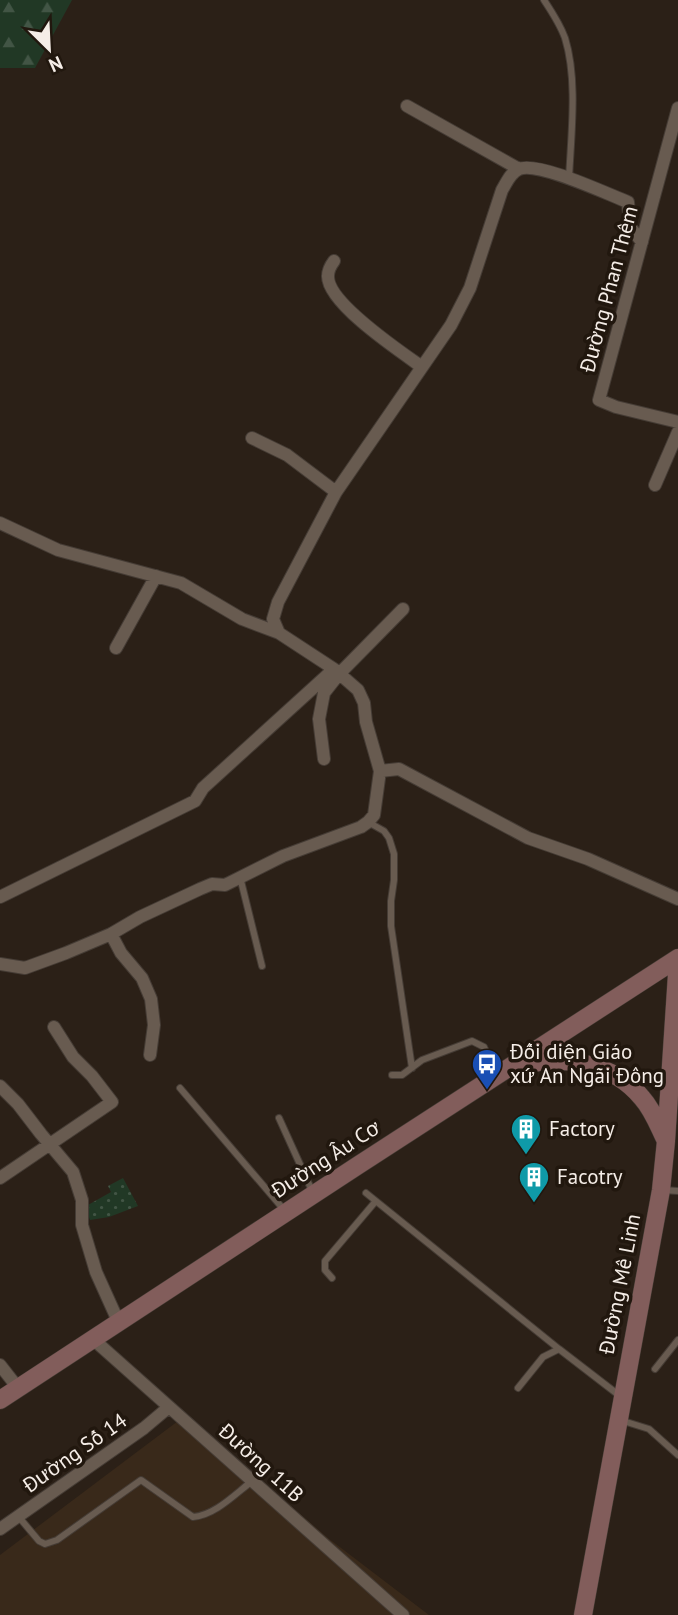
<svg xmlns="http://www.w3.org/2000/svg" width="678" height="1615" viewBox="0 0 678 1615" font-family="'PT Sans',sans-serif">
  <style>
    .built { fill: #39291a }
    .forest { fill: url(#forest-firs) }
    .park { fill: url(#park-dots) }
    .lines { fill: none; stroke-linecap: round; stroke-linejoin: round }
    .service-casing { stroke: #453c35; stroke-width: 8 }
    .minor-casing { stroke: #453c35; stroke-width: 14 }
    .secondary-casing { stroke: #453c35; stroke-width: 19 }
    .service { stroke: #685b50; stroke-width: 6 }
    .minor { stroke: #685b50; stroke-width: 12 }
    .secondary { stroke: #825d5b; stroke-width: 18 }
    .labels { text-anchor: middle; stroke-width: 7; stroke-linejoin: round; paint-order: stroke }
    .street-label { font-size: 21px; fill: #f5ede7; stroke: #21170e }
    .poi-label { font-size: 21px; fill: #f5ede7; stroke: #21170e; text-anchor: start }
  </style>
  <defs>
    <pattern id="forest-firs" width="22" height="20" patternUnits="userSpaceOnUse" patternTransform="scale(1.75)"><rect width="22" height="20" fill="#213825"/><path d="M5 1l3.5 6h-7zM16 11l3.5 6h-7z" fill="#425545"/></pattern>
    <pattern id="park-dots" width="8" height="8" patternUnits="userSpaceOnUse" patternTransform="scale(1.75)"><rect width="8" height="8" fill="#213825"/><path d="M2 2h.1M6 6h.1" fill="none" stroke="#425545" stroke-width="1.8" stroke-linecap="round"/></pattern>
  </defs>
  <rect width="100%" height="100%" fill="#2b2017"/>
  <path class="built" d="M186,1415L328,1538L429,1615H0V1555Z"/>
  <path class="forest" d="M0,0H72L35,68H0Z"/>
  <path class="park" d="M123,1178L138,1206L109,1217L90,1220L88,1214L83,1217L76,1202L80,1198L88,1205L111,1192L108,1186Z"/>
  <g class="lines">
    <g class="service-casing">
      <path id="service" d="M544,0C552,12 560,24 565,38C578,80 571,135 569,179
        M368,822L384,831L389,838L394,854V880L391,901V926L412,1068
        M240,877L262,966
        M392,1075H402L422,1060L472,1041L484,1047L496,1074
        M180,1088L285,1211
        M279,1118L313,1193
        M663,1190L678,1191
        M366,1193L559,1349
        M332,1278L325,1270V1261L375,1202
        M655,1369L678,1340
        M518,1388L543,1357L559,1349L620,1396
        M620,1420L649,1429L678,1455
        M18,1516L39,1541L45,1544L57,1540L141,1480L193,1517C215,1515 234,1495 251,1482"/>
    </g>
    <g class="minor-casing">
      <path id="minor" d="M407,106L519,169
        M678,108L599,400L616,407L678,422
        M334,261C331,265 328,271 328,276C327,303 401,352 422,367
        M252,438L287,455L336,492
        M655,485L678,432
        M0,523L58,550L181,583L242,619L279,633L334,669L358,690L364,703L366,722L380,771L374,815L368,822L361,827L283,856L225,885L212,884L200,889L140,917L111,934L66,953L25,968L0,964
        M279,633L273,619L278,602L336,492L451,325L470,288L502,190C507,182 510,173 519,169C538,161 607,194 628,202L630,227L642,242
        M116,648L156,576
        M324,759L319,719L324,693L339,674L403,609
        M380,771L399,769L528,838L588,859L678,899
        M0,897L195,801L203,788L334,669
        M111,934L121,953L142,978L151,999L154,1025L150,1055
        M0,1086L18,1104L41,1134L73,1172L82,1200V1225L96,1272L119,1323
        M0,1178L112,1102L92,1076L73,1057L54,1027
        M94,1340L403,1615
        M0,1365L18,1388
        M0,1529L144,1428L169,1407"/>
    </g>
    <g class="secondary-casing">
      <path id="secondary" d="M521,1066C562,1054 614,1063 642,1098C653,1110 659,1127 666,1141
        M0,1400L357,1166L678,958
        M583,1615L661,1190L666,1141L678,959"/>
    </g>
    <use href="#service" class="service"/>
    <use href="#minor" class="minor"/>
    <use href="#secondary" class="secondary"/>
  </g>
  <defs>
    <g id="bus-pin" transform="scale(1.575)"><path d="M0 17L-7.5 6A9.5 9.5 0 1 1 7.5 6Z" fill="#1a4fb4" stroke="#21170e"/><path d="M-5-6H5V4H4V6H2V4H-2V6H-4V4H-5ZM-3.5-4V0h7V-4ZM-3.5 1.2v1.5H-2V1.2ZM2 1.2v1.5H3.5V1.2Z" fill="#fff"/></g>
    <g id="building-pin" transform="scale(1.575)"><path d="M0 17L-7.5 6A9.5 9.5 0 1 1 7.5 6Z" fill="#0f9aa8" stroke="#21170e"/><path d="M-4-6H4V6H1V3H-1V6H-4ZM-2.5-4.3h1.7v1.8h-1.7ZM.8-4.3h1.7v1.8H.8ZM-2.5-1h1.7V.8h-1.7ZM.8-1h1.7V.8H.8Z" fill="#fff"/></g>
  </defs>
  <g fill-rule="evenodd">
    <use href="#bus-pin" x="487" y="1064"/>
    <use href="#building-pin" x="526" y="1129"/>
    <use href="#building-pin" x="534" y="1177"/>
  </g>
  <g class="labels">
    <g class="street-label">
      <text transform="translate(609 289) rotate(-75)" y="7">Đường Phan Thêm</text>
      <text transform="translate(326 1159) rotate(-33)" y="7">Đường Âu Cơ</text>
      <text transform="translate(620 1284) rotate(-79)" y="7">Đường Mê Linh</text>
      <text transform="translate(75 1453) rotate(-35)" y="7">Đường Số 14</text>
      <text transform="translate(261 1463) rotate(42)" y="7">Đường 11B</text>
    </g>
    <g class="poi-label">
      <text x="510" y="1059">Đối diện Giáo<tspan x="510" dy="24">xứ An Ngãi Đông</tspan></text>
      <text x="549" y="1136">Factory</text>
      <text x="557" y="1184">Facotry</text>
    </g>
  </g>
  <g transform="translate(49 49) rotate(156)" stroke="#21170e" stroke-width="5" paint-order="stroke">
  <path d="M0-5L12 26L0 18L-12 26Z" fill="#f5ede7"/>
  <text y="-10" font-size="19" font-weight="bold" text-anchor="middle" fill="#f5ede7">N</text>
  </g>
</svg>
